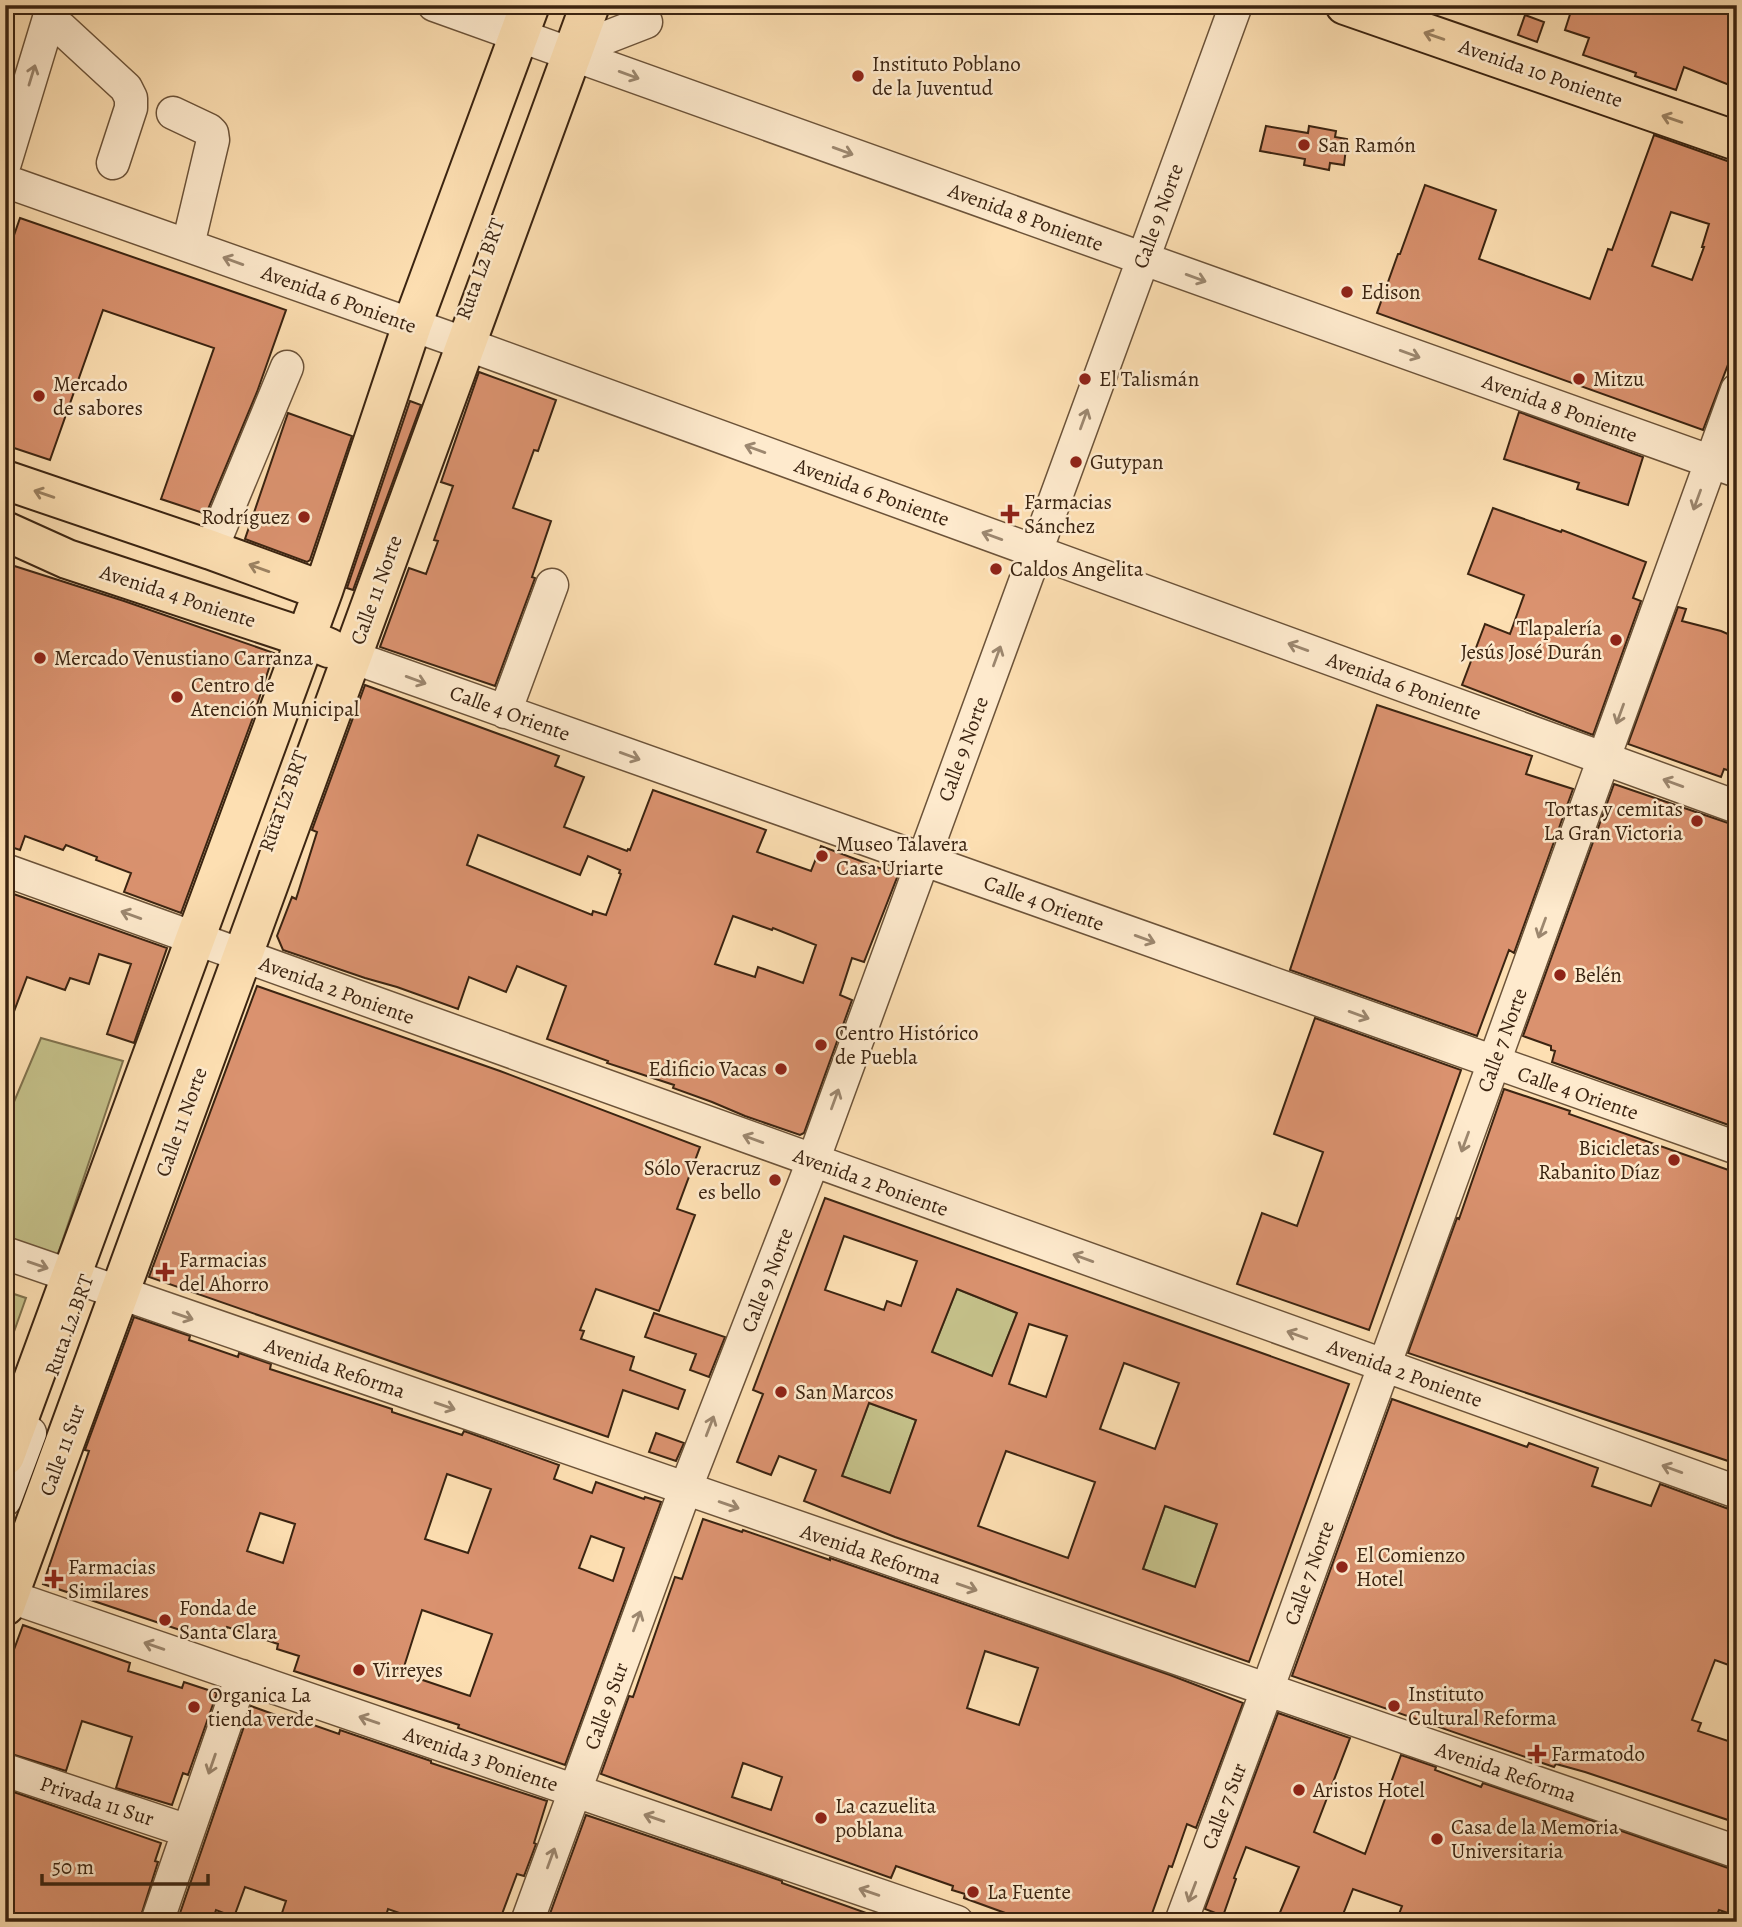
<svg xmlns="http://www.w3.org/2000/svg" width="1742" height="1927" viewBox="0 0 1742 1927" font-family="Alegreya,serif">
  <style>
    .green { fill: #c4c089; stroke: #80724d; stroke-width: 2 }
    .building { fill: #da926f; stroke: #3b2411; stroke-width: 2; fill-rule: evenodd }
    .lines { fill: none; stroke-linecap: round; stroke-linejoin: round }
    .minor-casing { stroke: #6c5339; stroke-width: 35 }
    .major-casing { stroke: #3b2411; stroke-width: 42 }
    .minor { stroke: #feeacd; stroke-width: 32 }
    .major { stroke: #fddfb2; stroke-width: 38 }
    .oneway { stroke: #9c8262 }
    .oneway2 { stroke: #9c876f }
    .poi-dot { fill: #8f2418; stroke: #feeacd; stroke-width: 2.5 }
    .labels { text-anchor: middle; stroke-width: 5; stroke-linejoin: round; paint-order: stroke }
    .poi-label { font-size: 21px; fill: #3b2411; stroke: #feeacd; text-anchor: start }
    .street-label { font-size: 21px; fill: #3b2411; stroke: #feeacd }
  </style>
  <rect width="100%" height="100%" fill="#fddfb2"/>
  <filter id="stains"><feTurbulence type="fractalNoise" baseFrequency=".00286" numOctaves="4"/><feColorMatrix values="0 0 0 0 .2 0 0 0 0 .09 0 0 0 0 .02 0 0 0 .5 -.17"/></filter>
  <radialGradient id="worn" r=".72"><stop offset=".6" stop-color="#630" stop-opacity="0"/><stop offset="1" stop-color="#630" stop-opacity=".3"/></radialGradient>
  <path class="green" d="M41,1038L123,1061L54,1266L5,1248V1123Z
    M957,1289L1017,1313L992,1376L932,1352Z
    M5,1291L26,1298L5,1357Z
    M869,1403L916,1420L890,1493L842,1476Z
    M1165,1506L1217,1524L1195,1587L1143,1569Z"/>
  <path class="building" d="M1573,5H1640L1661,13L1664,5H1737V88L1684,67L1676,90L1635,76L1636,73L1583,55L1589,38L1565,30Z
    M1525,15L1544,22L1537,42L1518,35Z
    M1266,126L1308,133L1309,126L1336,131L1335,137L1347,139L1344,165L1330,163L1329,170L1304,165L1305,159L1260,151Z
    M1654,135L1730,162H1737V341L1703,430L1377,313L1398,254H1400L1425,185L1496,210L1479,259L1590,299L1608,249L1612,250ZM1671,212L1709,224L1702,247H1704L1692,280L1652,266Z
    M20,218L286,310L257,392L206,514L161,499L214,348L103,310L50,460L5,445V261Z
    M479,372L556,400L538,451L534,450L513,508L551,521L532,577L535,578L495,686L380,647L409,568L426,574L438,541L434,540L453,486L441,482Z
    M410,401L421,405L353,590L347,588Z
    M1519,412L1643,457L1628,505L1577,489L1579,483L1504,459Z
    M288,413L352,436L310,560L307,562L245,539Z
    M1493,508L1561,532L1562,530L1646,562L1633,598L1641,601L1593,735L1462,685L1485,624L1510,634L1524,595L1468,574Z
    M5,563L124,601L274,653L252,720L181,913L124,892L131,873L96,860L97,857L66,845L63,850L25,836L20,850L5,845Z
    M1678,607L1686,609L1682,621L1721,631L1737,638V773L1724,769L1721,777L1628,744Z
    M365,685L559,756L555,766L584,777L564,827L627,851L628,849L630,850L653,790L766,830L757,852L811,871L821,846L898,875L864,962L852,958L840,995L852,1000L804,1133L800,1135L745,1116L712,1102L673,1088L674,1085L607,1063L608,1061L547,1039L566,986L517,966L506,992L469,977L458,1009L397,987L365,978L283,950L277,936L292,897L296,899L317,832L312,830ZM478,835L580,875L588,856L620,870L619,873L621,874L606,915L593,911L592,915L467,865ZM733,916L772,930L773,928L816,945L803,983L758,967L755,977L715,964Z
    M1377,705L1532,756L1526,774L1573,789L1514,953L1509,950L1477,1036L1290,970Z
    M1614,784L1731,824L1737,825V1128L1552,1062L1555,1051L1551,1050V1046L1523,1036Z
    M5,891L167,948L134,1043L107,1034L131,964L99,954L89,984L70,978L65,990L27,977L7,1030H5Z
    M257,986L500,1071L700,1147L677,1209L695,1215L659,1311L596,1289L580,1330L584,1331L581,1339L634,1357L630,1370L685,1390L678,1409L623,1390L608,1437L149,1277Z
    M1315,1018L1461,1070L1369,1330L1237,1284L1262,1213L1297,1226L1323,1152L1274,1134Z
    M1504,1089L1570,1111L1569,1114L1737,1173V1464L1408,1353L1457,1218L1459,1219Z
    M825,1198L1349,1384L1249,1662L895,1537L804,1501L816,1470L779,1456L771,1475L737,1462L763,1394L753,1390ZM844,1236L917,1261L901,1306L887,1301L884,1310L825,1290ZM957,1289L1017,1313L992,1376L932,1352ZM1029,1324L1067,1336L1046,1397L1009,1384ZM1124,1363L1179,1383L1155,1449L1100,1429ZM869,1403L916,1420L890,1493L842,1476ZM1006,1451L1095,1482L1068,1558L978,1526ZM1165,1506L1217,1524L1195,1587L1143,1569Z
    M654,1313L725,1337L709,1377L690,1370L696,1354L645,1337Z
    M134,1317L190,1336L189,1340L238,1357L239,1353L271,1364L270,1369L392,1409V1412L462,1435L464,1431L559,1465L554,1479L592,1493L596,1482L644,1499L645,1497L661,1502L565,1765L458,1728L459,1725L294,1671L299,1656L277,1649L278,1644L227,1627L222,1639L191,1628L189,1633L43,1584L89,1451L85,1450ZM447,1474L491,1489L468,1553L425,1539ZM260,1513L295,1524L283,1563L247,1551ZM591,1536L624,1548L613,1581L579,1568ZM422,1610L492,1634L470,1696L402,1673Z
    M1392,1399L1527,1447L1529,1443L1598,1468L1592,1486L1651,1506L1660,1484L1737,1512V1668L1715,1660L1692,1720L1701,1723L1698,1731L1737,1744V1823L1585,1772L1556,1764L1554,1767L1292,1676Z
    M656,1433L684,1443L676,1461L649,1452Z
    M703,1519L742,1532L743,1530L830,1560V1558L1170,1675L1243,1703L1196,1828L1187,1824L1172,1867L1169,1866L1149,1922H1030L964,1898L965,1894L952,1890L953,1886L896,1866L891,1878L601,1774L629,1696L633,1697L675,1577L682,1579ZM985,1651L1038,1668L1019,1725L967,1708ZM743,1763L782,1777L771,1810L732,1797Z
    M23,1625L130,1663L128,1671L182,1688L184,1682L217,1693L188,1775L183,1773L172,1805L116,1788L132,1737L82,1721L66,1771L5,1752V1674Z
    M251,1706L284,1718L285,1715L339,1734L340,1730L431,1761V1763L547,1801L534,1843L536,1844L524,1876L517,1874L499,1922H425L388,1909L384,1922H279L286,1901L245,1887L234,1917L216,1910L212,1922H177Z
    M1278,1713L1350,1738L1314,1832L1365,1854L1401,1755L1436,1767L1435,1770L1481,1787L1483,1783L1731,1869L1737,1870V1916L1719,1910L1714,1922H1396L1402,1906L1353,1889L1340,1922H1276L1299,1867L1246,1847L1234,1878L1236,1879L1223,1916L1205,1909Z
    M5,1789L161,1843L155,1861L158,1862L139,1922H34L5,1912Z
    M586,1815L782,1881V1883L886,1920L885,1922H547Z"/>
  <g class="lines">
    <g class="minor-casing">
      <path id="minor" d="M434,5L1737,471
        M49,21L61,28L126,88L131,98V108L113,163
        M574,50L646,22
        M173,113L209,130L212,133L213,140L188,245
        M5,163L53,5
        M5,181L455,340L1737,807
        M211,550L287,367
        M352,657L1737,1148
        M505,712L552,585
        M5,870L1737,1492
        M5,1253L1737,1852
        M5,1500L30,1433
        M5,1595L957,1922
        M5,1770L188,1831
        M157,1922L242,1676
        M527,1922L685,1490L813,1161L1236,5
        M1181,1922L1267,1690L1737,390"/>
    </g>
    <g class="major-casing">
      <path id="major" d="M1345,5L1737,141
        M5,480L211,550L323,591
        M5,531L67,559L306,638L329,648
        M5,1456L323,591L412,325L530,5
        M5,1606L590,5"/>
    </g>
    <use href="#minor" class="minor"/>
    <use href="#major" class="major"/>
  </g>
  <defs><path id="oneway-shaft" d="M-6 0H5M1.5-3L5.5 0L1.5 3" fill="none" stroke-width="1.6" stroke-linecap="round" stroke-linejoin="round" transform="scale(1.75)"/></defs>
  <g class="oneway">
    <use href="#oneway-shaft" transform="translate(1434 36) rotate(-161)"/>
    <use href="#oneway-shaft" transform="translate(1672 119) rotate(-161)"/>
    <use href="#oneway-shaft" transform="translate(44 494) rotate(-161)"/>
    <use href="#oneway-shaft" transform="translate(259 568) rotate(-160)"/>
  </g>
  <g class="oneway2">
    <use href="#oneway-shaft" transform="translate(32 75) rotate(-73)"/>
    <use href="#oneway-shaft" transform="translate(629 75) rotate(20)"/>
    <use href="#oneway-shaft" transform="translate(843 151) rotate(20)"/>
    <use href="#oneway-shaft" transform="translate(233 261) rotate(-160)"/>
    <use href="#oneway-shaft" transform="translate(1196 278) rotate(20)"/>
    <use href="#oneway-shaft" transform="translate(1410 354) rotate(20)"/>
    <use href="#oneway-shaft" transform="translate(1084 419) rotate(-70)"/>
    <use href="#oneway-shaft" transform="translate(755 449) rotate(-160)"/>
    <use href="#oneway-shaft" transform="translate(1697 500) rotate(110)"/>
    <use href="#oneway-shaft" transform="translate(992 536) rotate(-160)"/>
    <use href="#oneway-shaft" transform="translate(1298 647) rotate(-160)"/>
    <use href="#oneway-shaft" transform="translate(997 656) rotate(-70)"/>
    <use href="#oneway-shaft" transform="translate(416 680) rotate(20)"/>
    <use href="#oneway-shaft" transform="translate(1620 714) rotate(110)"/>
    <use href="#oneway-shaft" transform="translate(630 756) rotate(20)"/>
    <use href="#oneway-shaft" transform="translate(1673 783) rotate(-160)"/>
    <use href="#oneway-shaft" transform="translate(131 915) rotate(-160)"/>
    <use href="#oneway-shaft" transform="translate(1542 928) rotate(110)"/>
    <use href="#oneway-shaft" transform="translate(1145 939) rotate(20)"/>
    <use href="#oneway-shaft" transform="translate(1359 1015) rotate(20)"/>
    <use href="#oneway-shaft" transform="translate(835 1099) rotate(-70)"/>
    <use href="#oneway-shaft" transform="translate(753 1139) rotate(-160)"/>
    <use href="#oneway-shaft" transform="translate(1465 1142) rotate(110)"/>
    <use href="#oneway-shaft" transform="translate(1083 1258) rotate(-160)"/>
    <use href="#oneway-shaft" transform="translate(38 1265) rotate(19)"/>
    <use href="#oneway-shaft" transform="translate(183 1316) rotate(19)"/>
    <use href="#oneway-shaft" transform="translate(1297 1335) rotate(-160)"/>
    <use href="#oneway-shaft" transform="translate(445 1406) rotate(19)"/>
    <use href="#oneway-shaft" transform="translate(710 1426) rotate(-69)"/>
    <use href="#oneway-shaft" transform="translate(1672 1469) rotate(-160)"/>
    <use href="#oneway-shaft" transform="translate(729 1505) rotate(19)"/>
    <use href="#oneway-shaft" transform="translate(967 1587) rotate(19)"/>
    <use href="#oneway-shaft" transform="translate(637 1621) rotate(-70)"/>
    <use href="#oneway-shaft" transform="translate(154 1646) rotate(-161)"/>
    <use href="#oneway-shaft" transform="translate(369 1720) rotate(-161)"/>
    <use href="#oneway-shaft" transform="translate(212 1764) rotate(109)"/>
    <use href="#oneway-shaft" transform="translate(654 1818) rotate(-161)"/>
    <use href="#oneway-shaft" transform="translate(551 1858) rotate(-70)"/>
    <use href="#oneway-shaft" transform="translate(869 1892) rotate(-161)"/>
    <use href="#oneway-shaft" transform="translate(1192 1892) rotate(111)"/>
  </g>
  <g class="poi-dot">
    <circle cx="858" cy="76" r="7"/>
    <circle cx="1304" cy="145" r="7"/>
    <circle cx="1347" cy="292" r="7"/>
    <circle cx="1085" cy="379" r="7"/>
    <circle cx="1579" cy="379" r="7"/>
    <circle cx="39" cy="396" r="7"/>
    <circle cx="1076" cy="462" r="7"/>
    <path d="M1006.5 503.5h7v7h7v7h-7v7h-7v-7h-7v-7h7z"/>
    <circle cx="304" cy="517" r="7"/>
    <circle cx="996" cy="569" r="7"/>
    <circle cx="1616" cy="640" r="7"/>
    <circle cx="40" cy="658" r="7"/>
    <circle cx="177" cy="697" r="7"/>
    <circle cx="1697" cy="821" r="7"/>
    <circle cx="822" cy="856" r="7"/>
    <circle cx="1560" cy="975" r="7"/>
    <circle cx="821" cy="1045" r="7"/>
    <circle cx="781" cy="1069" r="7"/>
    <circle cx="1674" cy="1160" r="7"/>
    <circle cx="775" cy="1180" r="7"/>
    <path d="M161.5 1261.5h7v7h7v7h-7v7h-7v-7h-7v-7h7z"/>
    <circle cx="781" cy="1392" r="7"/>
    <circle cx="1342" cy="1567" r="7"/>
    <path d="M50.5 1568.5h7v7h7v7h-7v7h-7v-7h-7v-7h7z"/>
    <circle cx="165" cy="1620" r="7"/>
    <circle cx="359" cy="1670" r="7"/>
    <circle cx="1394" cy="1706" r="7"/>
    <circle cx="194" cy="1707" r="7"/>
    <path d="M1533.5 1743.5h7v7h7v7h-7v7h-7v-7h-7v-7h7z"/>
    <circle cx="1299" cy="1790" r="7"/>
    <circle cx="821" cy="1818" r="7"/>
    <circle cx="1437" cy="1839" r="7"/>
    <circle cx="973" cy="1892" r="7"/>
  </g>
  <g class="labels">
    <g class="poi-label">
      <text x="872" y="71">Instituto Poblano<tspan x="872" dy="24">de la Juventud</tspan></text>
      <text x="1318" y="152">San Ramón</text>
      <text x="1361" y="299">Edison</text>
      <text x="1099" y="386">El Talismán</text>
      <text x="1593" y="386">Mitzu</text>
      <text x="53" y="391">Mercado<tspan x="53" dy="24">de sabores</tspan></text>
      <text x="1090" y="469">Gutypan</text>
      <text x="1024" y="509">Farmacias<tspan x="1024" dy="24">Sánchez</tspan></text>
      <text x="290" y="524" text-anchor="end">Rodríguez</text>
      <text x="1010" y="576">Caldos Angelita</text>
      <text x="1602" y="635" text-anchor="end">Tlapalería<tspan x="1602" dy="24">Jesús José Durán</tspan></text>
      <text x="54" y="665">Mercado Venustiano Carranza</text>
      <text x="191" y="692">Centro de<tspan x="191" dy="24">Atención Municipal</tspan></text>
      <text x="1683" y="816" text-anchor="end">Tortas y cemitas<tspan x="1683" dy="24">La Gran Victoria</tspan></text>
      <text x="836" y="851">Museo Talavera<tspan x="836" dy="24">Casa Uriarte</tspan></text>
      <text x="1574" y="982">Belén</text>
      <text x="835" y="1040">Centro Histórico<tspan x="835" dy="24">de Puebla</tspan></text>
      <text x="767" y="1076" text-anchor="end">Edificio Vacas</text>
      <text x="1660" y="1155" text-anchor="end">Bicicletas<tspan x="1660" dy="24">Rabanito Díaz</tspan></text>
      <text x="761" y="1175" text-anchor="end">Sólo Veracruz<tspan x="761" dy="24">es bello</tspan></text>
      <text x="179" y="1267">Farmacias<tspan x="179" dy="24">del Ahorro</tspan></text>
      <text x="795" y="1399">San Marcos</text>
      <text x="1356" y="1562">El Comienzo<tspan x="1356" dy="24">Hotel</tspan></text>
      <text x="68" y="1574">Farmacias<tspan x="68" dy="24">Similares</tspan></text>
      <text x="179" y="1615">Fonda de<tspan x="179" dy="24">Santa Clara</tspan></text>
      <text x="373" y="1677">Virreyes</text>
      <text x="1408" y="1701">Instituto<tspan x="1408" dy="24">Cultural Reforma</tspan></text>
      <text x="208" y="1702">Organica La<tspan x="208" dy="24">tienda verde</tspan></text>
      <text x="1551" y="1761">Farmatodo</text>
      <text x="1313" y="1797">Aristos Hotel</text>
      <text x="835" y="1813">La cazuelita<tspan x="835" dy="24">poblana</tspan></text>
      <text x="1451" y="1834">Casa de la Memoria<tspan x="1451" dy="24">Universitaria</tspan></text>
      <text x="987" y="1899">La Fuente</text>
    </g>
    <g class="street-label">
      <text transform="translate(1541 73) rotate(19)" y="7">Avenida 10 Poniente</text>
      <text transform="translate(1158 216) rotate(-70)" y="7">Calle 9 Norte</text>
      <text transform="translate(1026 217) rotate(20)" y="7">Avenida 8 Poniente</text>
      <text transform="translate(480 269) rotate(-70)" y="7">Ruta L2 BRT</text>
      <text transform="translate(339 299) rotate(20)" y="7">Avenida 6 Poniente</text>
      <text transform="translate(1560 408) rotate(20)" y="7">Avenida 8 Poniente</text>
      <text transform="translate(872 492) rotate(20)" y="7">Avenida 6 Poniente</text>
      <text transform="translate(376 590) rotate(-70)" y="7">Calle 11 Norte</text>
      <text transform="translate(178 596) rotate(18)" y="7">Avenida 4 Poniente</text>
      <text transform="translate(1404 686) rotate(20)" y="7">Avenida 6 Poniente</text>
      <text transform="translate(510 713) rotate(20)" y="7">Calle 4 Oriente</text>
      <text transform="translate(963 749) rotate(-70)" y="7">Calle 9 Norte</text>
      <text transform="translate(283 801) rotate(-70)" y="7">Ruta L2 BRT</text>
      <text transform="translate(1044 903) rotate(20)" y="7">Calle 4 Oriente</text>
      <text transform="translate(337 990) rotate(20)" y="7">Avenida 2 Poniente</text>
      <text transform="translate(1502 1040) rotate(-70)" y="7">Calle 7 Norte</text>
      <text transform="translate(1578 1093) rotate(19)" y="7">Calle 4 Oriente</text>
      <text transform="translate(181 1122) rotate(-70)" y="7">Calle 11 Norte</text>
      <text transform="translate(871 1182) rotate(20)" y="7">Avenida 2 Poniente</text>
      <text transform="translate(767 1280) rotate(-69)" y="7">Calle 9 Norte</text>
      <text transform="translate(69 1325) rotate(-70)" y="7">Ruta L2 BRT</text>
      <text transform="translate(335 1368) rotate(19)" y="7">Avenida Reforma</text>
      <text transform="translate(1405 1373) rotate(20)" y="7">Avenida 2 Poniente</text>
      <text transform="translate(62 1450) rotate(-70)" y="7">Calle 11 Sur</text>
      <text transform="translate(871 1554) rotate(19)" y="7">Avenida Reforma</text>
      <text transform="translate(1309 1573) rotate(-70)" y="7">Calle 7 Norte</text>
      <text transform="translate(606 1706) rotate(-70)" y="7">Calle 9 Sur</text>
      <text transform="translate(481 1759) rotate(19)" y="7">Avenida 3 Poniente</text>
      <text transform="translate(1506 1772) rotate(19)" y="7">Avenida Reforma</text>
      <text transform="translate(97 1801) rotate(18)" y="7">Privada 11 Sur</text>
      <text transform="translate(1224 1806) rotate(-69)" y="7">Calle 7 Sur</text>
    </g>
  </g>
  <rect width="1742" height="1927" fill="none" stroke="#fddfb2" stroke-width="28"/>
  <rect x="7" y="7" width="1728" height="1913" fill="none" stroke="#3b2411" stroke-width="3.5"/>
  <rect x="14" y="14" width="1714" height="1899" fill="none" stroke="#3b2411" stroke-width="2"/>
  <path d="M42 1874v10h166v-10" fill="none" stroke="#3b2411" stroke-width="3.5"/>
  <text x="52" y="1874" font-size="21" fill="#3b2411" stroke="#feeacd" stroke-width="5" paint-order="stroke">50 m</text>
  <rect width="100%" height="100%" filter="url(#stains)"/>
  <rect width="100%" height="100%" fill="url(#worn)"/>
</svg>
